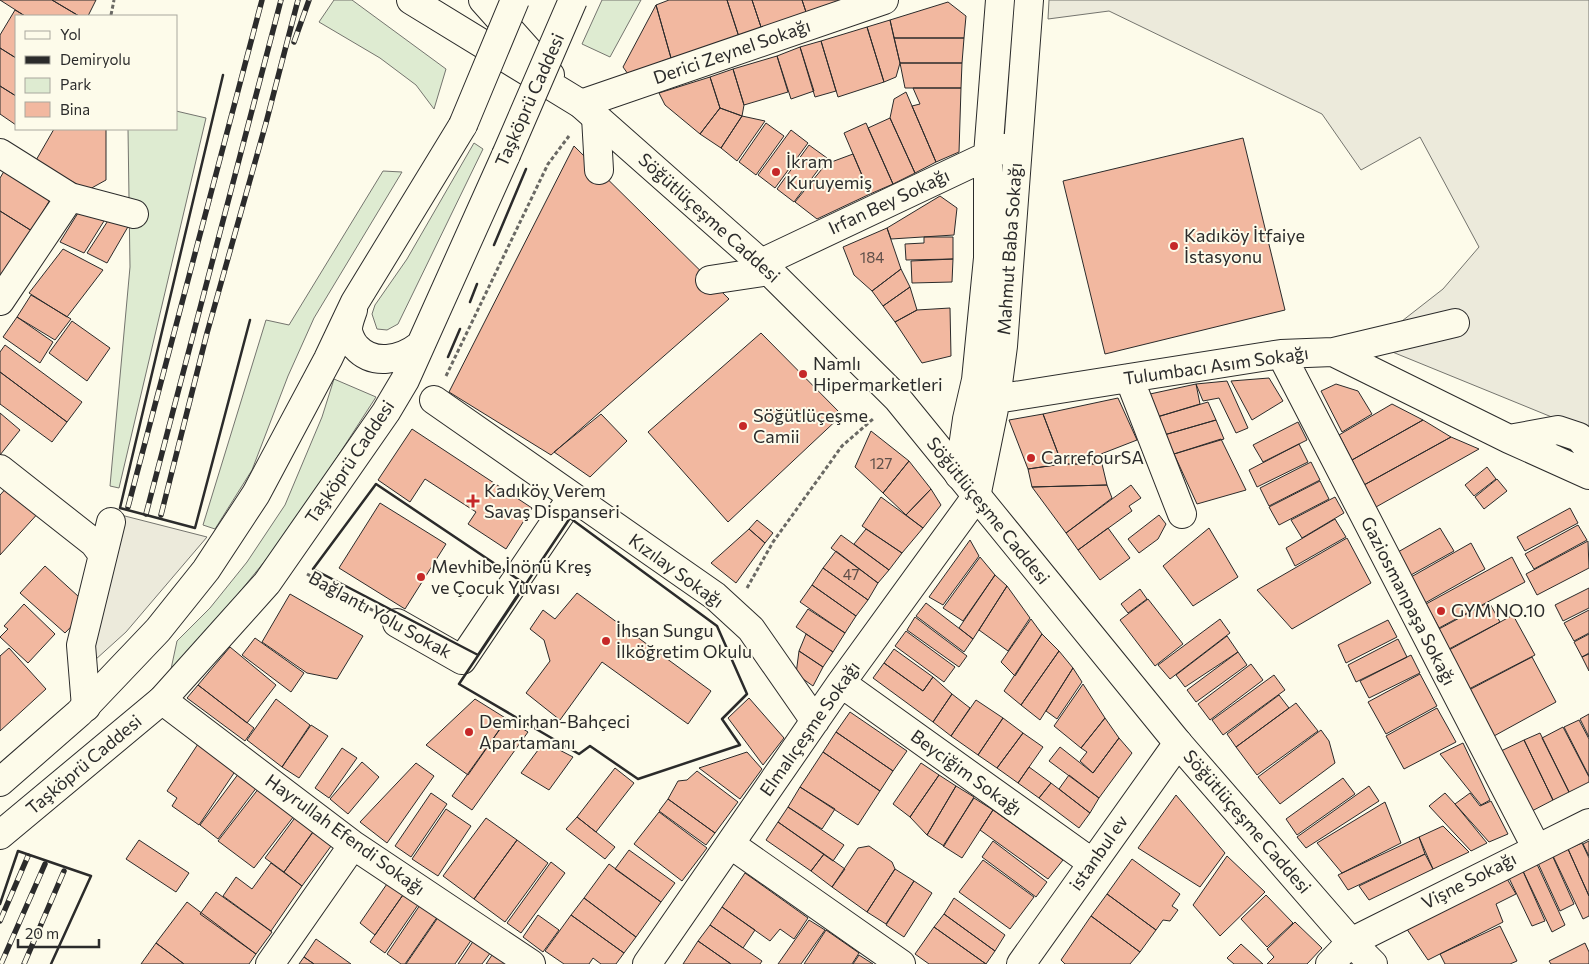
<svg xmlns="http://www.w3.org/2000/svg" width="1589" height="964" viewBox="0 0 1589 964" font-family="Commissioner,sans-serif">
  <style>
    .green { fill: #deebd1; stroke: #74746e }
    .parking { fill: #eceadb; stroke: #74746e }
    .building { fill: #f2b8a0; stroke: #2b2b2b }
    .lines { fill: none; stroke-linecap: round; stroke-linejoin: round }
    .minor-casing { stroke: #2b2b2b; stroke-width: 30 }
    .major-casing { stroke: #2b2b2b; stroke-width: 30 }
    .path { stroke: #6a6964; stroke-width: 3; stroke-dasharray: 4 2.5; stroke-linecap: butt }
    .minor { stroke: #fdfbea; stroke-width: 28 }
    .major { stroke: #fdfbea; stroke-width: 28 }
    .rail-casing { stroke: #2b2b2b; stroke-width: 5.5 }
    .rail { stroke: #fdfbea; stroke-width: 4; stroke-dasharray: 11; stroke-linecap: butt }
    .major-bridge-casing { stroke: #2b2b2b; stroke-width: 30; stroke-linecap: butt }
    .major-bridge { stroke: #fdfbea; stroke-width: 28 }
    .wall { stroke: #2b2b2b; stroke-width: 2.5 }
    .poi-dot { fill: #c62828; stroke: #fdfbea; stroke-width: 2 }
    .labels { text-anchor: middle; stroke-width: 4; stroke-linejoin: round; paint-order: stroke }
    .number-label { font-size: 15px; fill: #5d4e48 }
    .street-label { font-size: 18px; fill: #2b2b2b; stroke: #fdfbea }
    .poi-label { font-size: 18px; fill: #2b2b2b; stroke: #fdfbea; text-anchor: start }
  </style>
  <rect width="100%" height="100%" fill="#fdfbea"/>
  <path class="green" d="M334,0H352L446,69L434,109L416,85L380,58L319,22Z
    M602,0H641L610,57L582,44Z
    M176,111L206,118L119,488L110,486L130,267L128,129H176Z
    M474,143L483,149L398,324L387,330L377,329L372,314L375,305L407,259Z
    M383,171L402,172L314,318L288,376L252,470L215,529L203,525L266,320L289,325Z
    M334,379L376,397L290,530L204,636L171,669L177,641L210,608L247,562L285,505L322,417Z"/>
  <path class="parking" d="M1049,0H1589V436L1586,431L1390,351L1379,328L1402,321L1443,289L1479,247L1420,137L1361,170L1322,114L1109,11L1048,19Z
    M117,514L207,537L126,632L95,660L86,637Z"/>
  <path class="building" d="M0,0H52L79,16H25Z
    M52,0H96L88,16H79Z
    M669,0H727L739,37L671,58L656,5Z
    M727,0H752L762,30L739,37Z
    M752,0H802L807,15L762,30Z
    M802,0H850L807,15Z
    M948,2L966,16L964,38H894L890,20Z
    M656,5L671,58L628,74L623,67Z
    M15,10L25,16H16V58L0,48V35Z
    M890,20L900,63L896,77L884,82L867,27Z
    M867,27L884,82L838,97L821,41Z
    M894,38H964L962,63H900Z
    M821,41L836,91L815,97L800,47Z
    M800,47L814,91L791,99L777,56Z
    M0,48L16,58V96L0,86Z
    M777,56L788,92L744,105L733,69Z
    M900,63H962L961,88H905Z
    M733,69L744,105L742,116L720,108L710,77Z
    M710,77L720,108L700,134L665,105L659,93Z
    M0,86L16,96V125L0,114Z
    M913,88H961L959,152L936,162L912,106L920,104Z
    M906,92L936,162L915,173L890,118L894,99Z
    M720,108L742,116L721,148L700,134Z
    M742,116L765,121L737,161L721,148Z
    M890,118L915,173L893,184L868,128Z
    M766,123L784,136L756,175L739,162Z
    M866,123L893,184L870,194L844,133Z
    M54,129H106V180L88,190L35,162Z
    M791,130L808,143L775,188L758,175Z
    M1243,138L1285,310L1105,354L1063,181Z
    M809,145L827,158L794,202L777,189Z
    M574,146L729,299L551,455L449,392Z
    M853,154L870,194L817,219L795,202L826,164Z
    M9,163L55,191L32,231L0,211V178Z
    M940,196L957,208L954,235L891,239L887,228Z
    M86,200L109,213L84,253L60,242Z
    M0,211L32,231L0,290Z
    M111,216L129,225L107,263L87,253Z
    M887,228L901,269L872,291L854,275L843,247Z
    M924,237H953V259L906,260L905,244L924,243Z
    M63,249L103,270L67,317L29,293Z
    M953,259L952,282L912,283L911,261Z
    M901,269L910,287L883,306L872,291Z
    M910,287L917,310L895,322L883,306Z
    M31,295L71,319L55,340L17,317Z
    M950,308L951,356L922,363L895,322L917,310Z
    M17,317L53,342L40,363L3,337Z
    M72,321L110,348L87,381L49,353Z
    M761,333L842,415L728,522L648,432Z
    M5,345L82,402L67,422L0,372V352Z
    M0,372L67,422L52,442L0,404Z
    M1269,378L1283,401L1252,420L1231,381Z
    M1227,381L1248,428L1236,433L1219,398L1203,401L1196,384Z
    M1196,384L1200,404L1157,417L1150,394Z
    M1336,384L1358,391L1372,414L1342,432L1321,391Z
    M1118,398L1137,440L1101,454L1102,464H1062L1043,414Z
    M1208,402L1216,420L1164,435L1157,417Z
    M1392,404L1423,420L1352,460L1339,435Z
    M0,413L20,430L0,455Z
    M601,414L627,441L590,477L554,452Z
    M1043,414L1062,464L1028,469L1009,420Z
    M1216,420L1224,439L1174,454L1164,435Z
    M1423,420L1451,437L1364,485L1352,460Z
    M1298,422L1307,440L1263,462L1253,445Z
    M412,429L532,508L506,549L468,524L476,512L425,479L410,502L378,480Z
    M871,431L909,461L883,493L855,467Z
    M1451,437L1479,449L1376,507L1364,485Z
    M1221,439L1246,490L1197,504L1174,454Z
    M1299,444L1308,462L1257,487L1249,470Z
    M909,461L931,489L906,515L883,493Z
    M1311,462L1320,480L1269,506L1260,488Z
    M1062,464H1102L1107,485L1032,487L1028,469Z
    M1487,467L1496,479L1474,496L1465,485Z
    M1497,479L1507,491L1484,509L1475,497Z
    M1320,481L1329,499L1279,525L1269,507Z
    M11,483L41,510L0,555V495Z
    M1107,485L1112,498L1066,533L1032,487Z
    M1131,485L1141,498L1129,506L1132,511L1078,550L1066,533Z
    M931,489L941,505L923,528L906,515Z
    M881,497L923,528L902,553L862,526Z
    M1335,497L1344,513L1302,538L1291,520Z
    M380,503L446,544L405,609L339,568Z
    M1570,508L1578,523L1525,551L1517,537Z
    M1159,515L1166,524L1158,539L1139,553L1128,539Z
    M1335,519L1346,537L1295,566L1286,548Z
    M757,520L773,533L765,543L749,529Z
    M1578,525L1587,540L1534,569L1525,554Z
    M1108,528L1130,558L1100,580L1078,550Z
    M1209,528L1238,577L1193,606L1163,566Z
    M1440,528L1454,551L1411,575L1398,552Z
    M749,529L765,543L736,583L711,563Z
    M866,529L902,553L889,570L854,544Z
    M841,535L889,570L878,583L831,548Z
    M1347,538L1371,583L1292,629L1257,590Z
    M970,540L979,556L943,605L929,597Z
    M1588,541L1589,568L1537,595L1526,574Z
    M1471,543L1485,569L1425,603L1411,577Z
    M836,551L878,583L868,600L823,568Z
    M980,557L995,575L963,621L943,608Z
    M1512,557L1525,582L1439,628L1426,604Z
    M45,566L90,607L65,633L20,593Z
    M823,568L868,600L856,616L812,585Z
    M995,575L1007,586L973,639L959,628Z
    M812,585L856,616L845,633L800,602Z
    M1007,586L1030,618L1008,651L979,630Z
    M1589,588V608L1563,621L1555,605Z
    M1140,589L1147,599L1128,613L1121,604Z
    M577,593L711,691L688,724L602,662L560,720L526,693L550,661L544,640L530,629L543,610L555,619Z
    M290,594L363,636L337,679L307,673L262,642Z
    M1148,599L1183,644L1155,666L1120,620Z
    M1489,602L1500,622L1449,649L1439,629Z
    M926,603L973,639L964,652L916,616Z
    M24,604L55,634L28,663L0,637L8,629L4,626Z
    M808,609L845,633L833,652L796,627Z
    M1589,610V633L1574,641L1564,623Z
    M1513,615L1535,655L1469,689L1449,650Z
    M915,617L967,656L959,667L907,630Z
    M1031,619L1042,634L1015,676L1001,662Z
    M1220,619L1230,633L1170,679L1158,665Z
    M1388,620L1397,637L1346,663L1338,645Z
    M906,631L955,667L944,682L895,646Z
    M806,634L833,652L823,667L799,651Z
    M1042,634L1059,651L1021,705L1004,691Z
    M1589,634V653L1582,657L1574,642Z
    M1227,636L1238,652L1185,687L1176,675Z
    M255,638L304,673L291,692L242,655Z
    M1398,639L1407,657L1356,682L1348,665Z
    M230,647L276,685L247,723L198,685Z
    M9,648L46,689L0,731V656Z
    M894,649L933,677L923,691L884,663Z
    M799,651L823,667L813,686L796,674Z
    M1059,651L1073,668L1040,720L1021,705Z
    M1238,652L1247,665L1196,702L1187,690Z
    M1589,654V671L1582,657Z
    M1411,655L1420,673L1369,698L1360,681Z
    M1532,657L1556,702L1494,736L1469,690Z
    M884,663L923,691L933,677L952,694L933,722L873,678Z
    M1251,664L1263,680L1210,720L1198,704Z
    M1073,668L1082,682L1057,719L1046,711Z
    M1420,674L1437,706L1386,734L1368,702Z
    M1274,675L1285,690L1223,735L1212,720Z
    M1083,684L1105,718L1081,748L1054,726Z
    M198,685L254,728L245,741L187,698Z
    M952,694L970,708L951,736L933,722Z
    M1279,695L1289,708L1236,747L1227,734Z
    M749,698L784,738L763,765L728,718Z
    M276,699L310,725L282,767L247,740Z
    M475,699L507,719L468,775L426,745Z
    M976,700L1003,718L978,755L951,736Z
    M1296,703L1318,731L1257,775L1236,747Z
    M1437,708L1456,742L1404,769L1386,736Z
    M850,712L907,751L893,771L836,732Z
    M1589,714V737L1580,719Z
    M1003,718L1023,733L997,768L978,755Z
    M1105,718L1119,738L1093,773L1080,761L1087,752L1081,748Z
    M507,719L528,732L472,810L452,796Z
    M1579,720L1589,739V776L1564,727Z
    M311,725L328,736L299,778L282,767Z
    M1563,727L1589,777V782L1569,792L1542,738Z
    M1321,730L1329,741L1335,763L1280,804L1258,777Z
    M836,732L893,771L880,791L823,752Z
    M1023,733L1043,747L1018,783L997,768Z
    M1540,733L1569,792L1553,800L1524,740Z
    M1119,738L1132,753L1099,798L1049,761L1060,747L1093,773Z
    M1524,740L1553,800L1530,812L1501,751Z
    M544,742L573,757L549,790L521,773Z
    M1463,743L1490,800L1481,805L1440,754Z
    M198,744L236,770L199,825L172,806L177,798L167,791Z
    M342,748L357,758L329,798L315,788Z
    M747,752L762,769L740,799L699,768Z
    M823,752L880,791L858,825L800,787Z
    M362,762L379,777L348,814L330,799Z
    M416,763L434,776L387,843L360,822Z
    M921,763L939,775L910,817L893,804Z
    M1029,767L1051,783L1039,798L1018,783Z
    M615,768L634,783L596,832L577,817Z
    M697,771L738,802L715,833L668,799L678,781L687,780Z
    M239,773L257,787L218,839L200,825Z
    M939,775L956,786L927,835L910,817Z
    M1069,775L1099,798L1090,813L1059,789Z
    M1343,778L1355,794L1297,835L1286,819Z
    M1051,783L1090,813L1079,828L1039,798Z
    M956,786L974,797L944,846L927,835Z
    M1369,786L1379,801L1306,848L1297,837Z
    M800,787L835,809L822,829L788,807Z
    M259,788L294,816L254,868L218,841Z
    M431,793L447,804L411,857L395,846Z
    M1445,793L1455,804L1487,843L1471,851L1429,806Z
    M1470,793L1480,806L1491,801L1508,834L1489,842L1455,804Z
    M1176,795L1225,853L1200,887L1138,848Z
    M974,798L993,810L962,858L943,846Z
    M668,799L715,833L706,845L659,811Z
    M1385,802L1401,843L1342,873L1317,843Z
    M788,807L844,845L833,861L778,822Z
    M446,809L471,826L438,876L412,859Z
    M993,810L1063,860L1048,879L980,830Z
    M659,812L707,848L682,881L634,844Z
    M297,815L316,828L284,872L265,858Z
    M577,817L615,847L605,859L566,829Z
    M486,818L517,840L474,899L443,876Z
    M778,822L824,854L811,871L766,840Z
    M1443,826L1469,852L1433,869L1419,837Z
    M315,829L334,842L302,886L284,872Z
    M1419,837L1425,854L1348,890L1338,875Z
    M139,840L189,873L176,892L126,859Z
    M517,840L548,863L505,922L474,899Z
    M993,841L1047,882L1036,897L982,857Z
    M1589,841V856L1583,844Z
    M1582,843L1589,858V896L1568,849Z
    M869,846L892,862L895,869L867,912L832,887L858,848Z
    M1568,849L1589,896V916L1583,919L1553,856Z
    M629,850L675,883L661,902L615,869Z
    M824,854L845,869L832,887L811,871Z
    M1425,854L1433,869L1369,900L1359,886Z
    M1552,855L1574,904L1560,911L1537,861Z
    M1227,856L1265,892L1220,936L1193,905Z
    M1132,859L1180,894L1172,906L1178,910L1170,921L1163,920L1156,930L1107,894Z
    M983,860L1034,897L1010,929L959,892Z
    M551,862L565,873L521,933L507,923Z
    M1536,862L1565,925L1552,932L1522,869Z
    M271,863L302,886L271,931L223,896L236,877L252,889Z
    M609,864L661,902L636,937L584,898Z
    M895,869L914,881L886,924L867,912Z
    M1522,869L1545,921L1532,926L1508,876Z
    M745,873L808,918L794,939L780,929L770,941L722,907Z
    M1506,877L1516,894L1496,904L1503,922L1428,960L1404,925Z
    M389,881L405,892L375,935L360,923Z
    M914,881L932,893L904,937L886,925Z
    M216,892L272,932L256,954L200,914Z
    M405,892L420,902L385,953L370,942Z
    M1107,894L1156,930L1140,952L1091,916Z
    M1266,895L1293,923L1267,947L1241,919Z
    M584,898L636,937L624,953L571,915Z
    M954,898L1005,935L995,951L944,914Z
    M187,902L256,954L249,964H184L156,943Z
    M420,905L438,916L405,964H401L387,954Z
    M722,907L755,930L743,948L710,925Z
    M944,914L995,951L986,964L934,927Z
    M538,915L559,930L543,952L523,937Z
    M571,915L624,953L616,964H601L593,958L589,964H564L545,951Z
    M439,916L472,939L455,964H406Z
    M1091,916L1140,952L1130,964H1065L1061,960Z
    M809,920L825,930L801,964H778Z
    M1295,922L1322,948L1307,964H1267L1274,957L1267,949Z
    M710,925L762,961L760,964H731L698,941Z
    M1500,926L1517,961L1510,964H1445L1440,954Z
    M934,927L986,964H929L915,954Z
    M826,930L859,953L852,964H804Z
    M316,939L351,964H314L304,957Z
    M474,940L491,952L482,964H458Z
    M698,941L731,964H683Z
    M156,943L184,964H141Z
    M1585,943L1589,952V964H1551L1549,961Z
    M1241,944L1263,964H1234L1227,958Z
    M494,952L507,964H486Z
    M859,955L873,964H853Z
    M304,957L314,964H299Z"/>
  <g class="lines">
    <g class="minor-casing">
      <path id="minor" d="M581,104L884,0
        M596,117L599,170
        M0,153L70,197L134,214
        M761,263L1004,148
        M710,280L769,271
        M0,301L70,197
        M1333,352L1455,323
        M1281,354L1536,847
        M1129,378L1182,514
        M996,399L1281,354L1333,352L1509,439L1589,475
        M434,400L715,596L751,629L815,721
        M1509,439L1558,430L1579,437L1589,449
        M0,469L94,543L103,555
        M959,475L967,419L976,380L988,258V155L1000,0
        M397,623L462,660L572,497
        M841,683L1091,862
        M162,700L353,845L531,964
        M86,707L81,645L111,522
        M730,844L901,964
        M270,964L353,845
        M647,964L841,683L976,497L996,399L1003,346L1029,0
        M1021,964L1178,743
        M1330,964L1351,942L1589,823"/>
    </g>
    <g class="major-casing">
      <path id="major" d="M411,0L581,104L761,263L897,398L1178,743L1351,942L1373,964
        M483,0L550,75
        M353,310C351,316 348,323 348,329C348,334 352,343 356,347C373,366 401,360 419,346
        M0,782L79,713L158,630L206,570L256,494L328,359L355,302L463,125
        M0,835L162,700L267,583L386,412L405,380L506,155"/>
    </g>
    <path class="path" d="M111,15L114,0
      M446,376L548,164L569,136
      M307,574L374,611
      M747,588L773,542L842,446L873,419"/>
    <use href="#minor" class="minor"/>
    <use href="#major" class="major"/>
    <g class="rail-casing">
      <path id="rail" d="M294,42L309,0
        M128,507L262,0
        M146,514L281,0
        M161,515L207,333L266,123L298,0
        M0,921L28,856
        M1,964L45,864
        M24,964L64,871"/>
    </g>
    <use href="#rail" class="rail"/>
    <g class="major-bridge-casing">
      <path id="major-bridge" d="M463,125L515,0
        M506,155L573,0"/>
    </g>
    <use href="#major-bridge" class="major-bridge"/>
    <path class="wall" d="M223,75L120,508L195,528L250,320
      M494,245L526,169
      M470,302L477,284
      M448,357L460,329
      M376,484L525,584L478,655L313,569Z
      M570,518L717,626L747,694L722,719L740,745L638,779L590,746L579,754L459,684Z
      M0,904L18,851L91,876L51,964"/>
  </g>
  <g class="poi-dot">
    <circle cx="776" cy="172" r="5"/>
    <circle cx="1174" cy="246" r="5"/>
    <circle cx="803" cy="374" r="5"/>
    <circle cx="743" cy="426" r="5"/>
    <circle cx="1031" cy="458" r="5"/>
    <path d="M470.5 493.5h5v5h5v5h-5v5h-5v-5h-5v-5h5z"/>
    <circle cx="421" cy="577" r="5"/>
    <circle cx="1441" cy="611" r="5"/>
    <circle cx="606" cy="641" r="5"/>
    <circle cx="469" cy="732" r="5"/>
  </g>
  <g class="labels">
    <g class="number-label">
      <text x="872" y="263">184</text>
      <text x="881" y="469">127</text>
      <text x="851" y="580">47</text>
    </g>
    <g class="street-label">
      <text transform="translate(732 52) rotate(-19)" y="6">Derici Zeynel Sokağı</text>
      <text transform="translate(530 100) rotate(-66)" y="6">Taşköprü Caddesi</text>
      <text transform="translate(889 202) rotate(-25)" y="6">Irfan Bey Sokağı</text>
      <text transform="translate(709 218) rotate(42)" y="6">Söğütlüçeşme Caddesi</text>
      <text transform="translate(1010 249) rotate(-86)" y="6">Mahmut Baba Sokağı</text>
      <text transform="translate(1216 366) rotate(-8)" y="6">Tulumbacı Asım Sokağı</text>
      <text transform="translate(350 462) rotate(-56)" y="6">Taşköprü Caddesi</text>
      <text transform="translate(988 511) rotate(51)" y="6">Söğütlüçeşme Caddesi</text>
      <text transform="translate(676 571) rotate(36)" y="6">Kızılay Sokağı</text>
      <text transform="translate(1408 601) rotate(63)" y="6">Gaziosmanpaşa Sokağı</text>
      <text transform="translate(380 615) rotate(29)" y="6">Bağlantı Yolu Sokak</text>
      <text transform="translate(810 729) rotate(-55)" y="6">Elmalıçeşme Sokağı</text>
      <text transform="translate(84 765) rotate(-40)" y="6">Taşköprü Caddesi</text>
      <text transform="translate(966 773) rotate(36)" y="6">Beyciğim Sokağı</text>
      <text transform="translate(1247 822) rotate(49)" y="6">Söğütlüçeşme Caddesi</text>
      <text transform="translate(345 835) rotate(36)" y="6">Hayrullah Efendi Sokağı</text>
      <text transform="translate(1099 853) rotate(-55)" y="6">istanbul ev</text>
      <text transform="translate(1469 881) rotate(-27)" y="6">Vişne Sokağı</text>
    </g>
    <g class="poi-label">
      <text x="786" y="168">İkram<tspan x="786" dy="21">Kuruyemiş</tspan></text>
      <text x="1184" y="242">Kadıköy İtfaiye<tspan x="1184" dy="21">İstasyonu</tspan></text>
      <text x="813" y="370">Namlı<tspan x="813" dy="21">Hipermarketleri</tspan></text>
      <text x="753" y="422">Söğütlüçeşme<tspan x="753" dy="21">Camii</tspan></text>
      <text x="1041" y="464">CarrefourSA</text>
      <text x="484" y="497">Kadıköy Verem<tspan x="484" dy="21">Savaş Dispanseri</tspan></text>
      <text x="431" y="573">Mevhibe İnönü Kreş<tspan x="431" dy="21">ve Çocuk Yuvası</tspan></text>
      <text x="1451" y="617">GYM NO.10</text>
      <text x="616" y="637">İhsan Sungu<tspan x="616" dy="21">İlköğretim Okulu</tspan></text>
      <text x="479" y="728">Demirhan-Bahçeci<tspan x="479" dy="21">Apartamanı</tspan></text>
    </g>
  </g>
  <rect x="15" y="15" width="162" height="115" fill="#fdfbea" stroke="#a9a89e"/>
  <rect x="25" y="31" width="25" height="8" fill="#fdfbea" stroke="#a9a89e"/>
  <text x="60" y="40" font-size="15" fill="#2b2b2b">Yol</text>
  <rect x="25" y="56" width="25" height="8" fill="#2b2b2b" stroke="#a9a89e"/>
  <text x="60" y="65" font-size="15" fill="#2b2b2b">Demiryolu</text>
  <rect x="25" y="78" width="25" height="15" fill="#deebd1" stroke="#a9a89e"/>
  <text x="60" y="90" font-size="15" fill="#2b2b2b">Park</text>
  <rect x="25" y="102" width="25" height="15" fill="#f2b8a0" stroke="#a9a89e"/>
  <text x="60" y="115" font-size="15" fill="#2b2b2b">Bina</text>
  <path d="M18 939v8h81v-8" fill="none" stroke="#2b2b2b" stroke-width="2.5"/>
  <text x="25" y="939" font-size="15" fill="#2b2b2b" stroke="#fdfbea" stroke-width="4" paint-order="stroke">20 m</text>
</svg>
